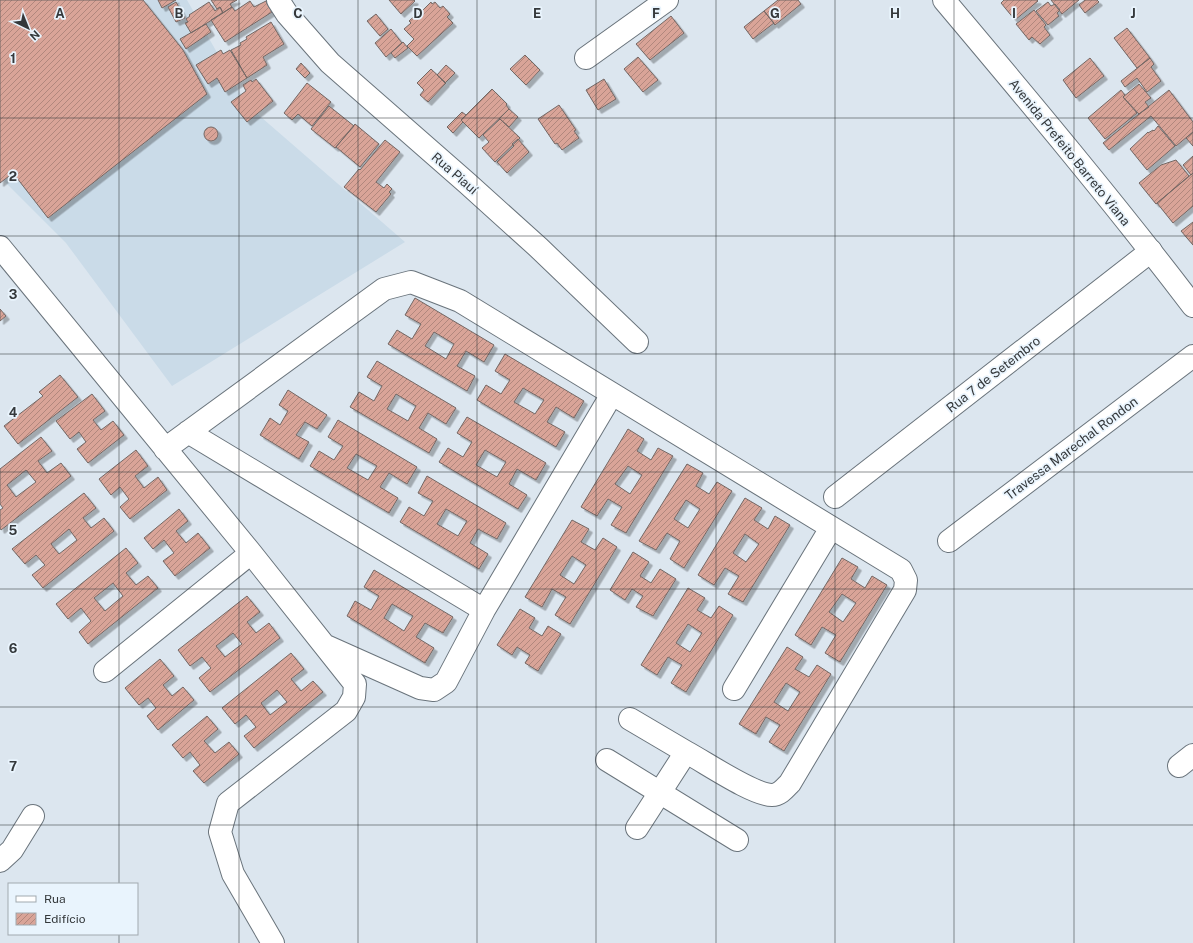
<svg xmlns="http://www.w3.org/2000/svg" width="1193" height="943" viewBox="0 0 1193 943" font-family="'Public Sans',sans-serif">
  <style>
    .built { fill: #cadbe8 }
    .building { fill: url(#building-hatch); stroke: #736764; fill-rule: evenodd; filter: url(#shadow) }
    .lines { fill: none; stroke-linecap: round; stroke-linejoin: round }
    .minor-casing { stroke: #6a747c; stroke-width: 24 }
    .major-casing { stroke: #6a747c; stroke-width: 24 }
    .minor { stroke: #fff; stroke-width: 22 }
    .major { stroke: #fff; stroke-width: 22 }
    .grid { fill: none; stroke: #34383b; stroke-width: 1; stroke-opacity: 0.55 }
    .labels { text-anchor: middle; stroke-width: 3.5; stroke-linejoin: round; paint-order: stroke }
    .street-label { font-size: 13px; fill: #34383b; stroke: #e9f4fd }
    .grid-label { font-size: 13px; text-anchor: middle; font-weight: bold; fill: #34383b; stroke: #e9f4fd; stroke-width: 3.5; stroke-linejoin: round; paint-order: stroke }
  </style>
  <defs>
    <pattern id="building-hatch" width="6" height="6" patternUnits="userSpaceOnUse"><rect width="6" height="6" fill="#d9a498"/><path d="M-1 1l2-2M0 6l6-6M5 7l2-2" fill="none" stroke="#b1877d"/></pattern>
    <filter id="shadow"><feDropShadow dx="3.5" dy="3.5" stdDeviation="0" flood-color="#0004"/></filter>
  </defs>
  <rect width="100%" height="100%" fill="#dce6ef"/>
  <path class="built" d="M0,0H187L247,105L405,242L172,386L66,243L0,177Z"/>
  <path class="building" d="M0,0H143L183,50L207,94L48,218L13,173L0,183Z
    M158,0H176L162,8Z
    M211,0H237L230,4L232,7L223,13L220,7L217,9Z
    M389,0H414L415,1L401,14Z
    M778,0H798L801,4L775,25L764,11Z
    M1004,0H1037L1038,1L1015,20L1001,3Z
    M1051,0H1079L1062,14Z
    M1085,0H1097L1099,2L1085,13L1079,5Z
    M250,1L254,7L266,1L272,12L225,42L211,20L232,7L235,11Z
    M176,2L185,18L176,22L168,7Z
    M209,2L215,11L220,7L223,13L191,33L185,23L188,22L186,19L190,16L189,15Z
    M431,2L432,4L435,2L440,8L443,6L450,14L447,17L453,23L417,56L407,46L414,39L404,29L411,23L409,21L419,12L420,13Z
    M1048,2L1051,6L1055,4L1060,10L1057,13L1059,16L1048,25L1036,11Z
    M1034,10L1046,25L1044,27L1050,35L1040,44L1032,37L1029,40L1016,24Z
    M764,11L774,23L753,39L744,27Z
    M376,14L388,29L380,36L367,21Z
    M671,16L684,33L650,60L636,44Z
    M271,22L284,44L263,57L267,65L247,78L231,50L241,45L240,43L247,39L246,37Z
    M206,24L211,32L186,49L180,39Z
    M1127,28L1150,58L1137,68L1114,38Z
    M391,29L402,43L386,57L375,43Z
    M403,42L408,48L395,58L391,53Z
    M221,50L223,54L230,50L247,78L225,92L217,78L208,84L196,65Z
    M525,55L540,70L526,85L510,69Z
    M638,57L658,80L643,92L624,69Z
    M1090,58L1104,76L1076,98L1063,80Z
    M1150,58L1154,64L1151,67L1161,81L1147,92L1137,78L1125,87L1121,81Z
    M301,63L310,73L305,78L296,69Z
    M446,65L455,73L445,83L437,75Z
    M431,69L446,83L428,102L420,95L424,90L417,83Z
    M256,79L273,101L247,122L231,102L246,91L243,85L251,80L252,82Z
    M604,79L616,99L598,110L586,90Z
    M307,83L331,102L312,126L298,114L292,120L284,113Z
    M1139,84L1151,98L1145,102L1149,107L1139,114L1123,97Z
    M492,89L507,104L506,105L509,109L479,138L461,120Z
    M1121,90L1125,95L1123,97L1137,113L1105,139L1088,118Z
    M1169,90L1193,122V132L1176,146L1151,116L1109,150L1103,143Z
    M559,105L576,130L574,131L579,138L562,150L557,143L555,144L538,119Z
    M329,106L354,126L335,148L311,129Z
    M509,109L518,117L509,127L500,119H499Z
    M462,112L466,115L461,120L463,122L453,133L447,127Z
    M500,119L520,138L495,162L482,148L489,142L483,135Z
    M355,124L379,144L360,167L336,147Z
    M1158,126L1175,146L1147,170L1130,149L1148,132V133L1153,130L1154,131Z
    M204 134a7 7 0 1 1 14 0a7 7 0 1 1-14 0Z
    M1193,132V146L1186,138Z
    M518,139L529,152L507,173L497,162L514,146L512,144Z
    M385,140L400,152L376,182L384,188L387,184L392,189L389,192L391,194L376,212L344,187L359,169L360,170Z
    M1193,156V173L1191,175L1183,165Z
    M1176,160L1189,176L1156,204L1139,183L1161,165Z
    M1193,173V206L1173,223L1157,203Z
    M1193,222V245L1181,231Z
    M415,298L494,345L484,362L466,351L457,366L475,376L467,391L388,344L397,330L412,339L421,324L405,315ZM434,332L454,344L446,359L425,346Z
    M0,309L6,316L0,321Z
    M505,354L584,401L574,418L556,407L547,422L565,432L556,447L477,400L486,385L501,394L510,380L495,371ZM523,388L544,400L535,414L514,402Z
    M377,361L456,408L446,424L428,413L419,428L437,439L429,453L350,407L359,392L374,401L382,386L367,377ZM396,394L416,406L408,421L387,409Z
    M60,375L78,397L18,444L4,426L43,396L39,392Z
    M288,390L327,415L317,429L305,422L296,435L309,442L299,459L260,435L270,418L280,425L288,411L279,405Z
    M92,394L105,411L93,420L101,430L113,421L124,435L88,463L77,449L86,442L79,432L70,439L56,421Z
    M467,417L546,463L536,480L517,469L509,484L527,495L518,509L439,462L448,448L463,457L472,442L457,433ZM485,450L506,462L497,477L476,465Z
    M338,420L417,467L407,484L389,473L380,487L398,498L389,513L310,466L319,451L334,460L343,446L328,437ZM356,454L377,466L368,480L347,468Z
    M628,429L644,439L637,451L651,460L658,448L673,456L626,533L611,525L622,507L608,499L597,516L581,507ZM628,466L642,475L630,494L615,484Z
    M41,437L52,451L38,461L47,473L61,463L71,476L1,530L0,528V510L3,508L0,504V469ZM26,470L36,482L16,497L7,485Z
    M136,450L148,466L135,476L144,488L158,477L167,490L130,519L120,507L129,499L120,487L111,495L99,479Z
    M687,464L703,473L696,486L709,494L717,482L732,491L684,568L670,559L680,541L667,533L656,550L639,541ZM686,500L700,509L688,528L674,519Z
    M427,476L506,523L497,539L478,529L470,543L488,554L479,569L400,522L409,507L424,516L433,501L418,493ZM446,509L467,521L458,536L437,524Z
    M84,493L96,508L83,518L91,528L104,518L114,531L43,588L32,575L45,565L36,555L25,564L12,549ZM69,529L77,540L59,554L51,544Z
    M745,498L762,508L754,520L768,529L775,516L790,525L743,602L728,594L739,576L725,568L714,585L698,575ZM745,534L759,544L746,562L733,553Z
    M179,509L188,521L176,531L186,543L198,533L210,548L175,576L163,561L174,553L164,540L153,549L144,538Z
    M572,520L589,529L581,542L595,550L603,538L617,547L570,624L555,615L566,597L552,589L542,607L525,597ZM572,556L586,565L574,584L560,575Z
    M126,548L138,563L126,573L136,585L148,576L158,588L88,644L79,632L91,621L81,608L68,619L56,604ZM113,583L123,596L105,611L94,598Z
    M633,552L649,562L640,576L651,583L660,569L676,579L653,616L636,607L643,596L632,589L625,600L610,590Z
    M842,558L858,567L851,579L865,588L872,576L887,585L840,662L825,653L836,635L822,627L811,645L795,635ZM842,594L856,603L843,622L829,612Z
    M374,570L453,617L443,633L425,623L416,637L434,648L425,663L347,616L355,601L371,610L379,596L364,587ZM392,604L413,616L404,631L384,618Z
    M688,588L705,598L697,610L711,618L719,606L733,615L686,692L671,683L682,665L668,657L657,675L641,665ZM688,624L702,633L690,652L676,643Z
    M247,596L260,612L247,622L256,633L269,623L280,638L210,692L199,678L211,668L202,657L190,666L178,650ZM233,633L242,644L225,657L216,646Z
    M520,609L535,618L529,628L542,636L548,626L561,634L538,671L525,663L530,655L517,647L512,655L497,645Z
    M787,647L803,657L795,669L809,677L817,665L831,674L784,751L769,742L780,725L766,717L756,734L739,724ZM786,683L800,692L788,711L774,702Z
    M291,653L304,669L291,679L301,691L313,681L323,692L254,748L244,736L256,727L246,715L235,724L222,708ZM277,690L287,702L270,715L261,703Z
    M160,659L174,676L163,685L172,696L183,687L194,700L158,730L147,716L156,708L148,698L139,705L125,688Z
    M207,716L218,729L204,741L215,753L229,742L239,754L204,783L193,771L200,765L190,752L183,758L172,745Z"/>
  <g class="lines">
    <g class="minor-casing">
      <path id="minor" d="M278,0L287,14L330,63L467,183L539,248L637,342
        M586,58L667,0
        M0,247L251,553L355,684L354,697L346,711L228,803L220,832L233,874L273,943
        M188,432L484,610
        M165,449L384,289L411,282L460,301L901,570L906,580L905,590L790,783C785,788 780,795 772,795C753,795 705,762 686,752L637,828
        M835,497L1151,251
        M949,541L1193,356
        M326,646L420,688L434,690L446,682L484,610L612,394
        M105,671L251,553
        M734,689L831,528
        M630,719L686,752
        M607,760L737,840
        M1179,766L1193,755
        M0,861L12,850L33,816"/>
    </g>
    <g class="major-casing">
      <path id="major" d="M944,0C1029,101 1113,201 1193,306"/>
    </g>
    <use href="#minor" class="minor"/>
    <use href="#major" class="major"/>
  </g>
  <path class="grid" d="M119,0V884M239,0V943M358,0V943M477,0V943M596,0V943M716,0V943M835,0V943M954,0V943M1074,0V943M0,118H1193M0,236H1193M0,354H1193M0,472H1193M0,589H1193M0,707H1193M0,825H1193M119,934V943"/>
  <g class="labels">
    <g class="street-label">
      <text transform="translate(1070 152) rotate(51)" y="5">Avenida Prefeito Barreto Viana</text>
      <text transform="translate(455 173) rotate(41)" y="5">Rua Piauí</text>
      <text transform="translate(993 374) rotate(-38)" y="5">Rua 7 de Setembro</text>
      <text transform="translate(1071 448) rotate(-37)" y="5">Travessa Marechal Rondon</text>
    </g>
  </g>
  <g class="grid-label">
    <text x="60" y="18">A</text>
    <text x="179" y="18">B</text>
    <text x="298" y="18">C</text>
    <text x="418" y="18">D</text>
    <text x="537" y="18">E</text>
    <text x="656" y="18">F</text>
    <text x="775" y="18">G</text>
    <text x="895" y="18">H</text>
    <text x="1014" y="18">I</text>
    <text x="1133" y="18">J</text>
    <text x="13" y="63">1</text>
    <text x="13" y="181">2</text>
    <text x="13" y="299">3</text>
    <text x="13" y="417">4</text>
    <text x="13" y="535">5</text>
    <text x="13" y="653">6</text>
    <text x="13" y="771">7</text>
  </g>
  <rect x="8" y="883" width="130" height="52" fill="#e9f4fd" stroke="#a1a9af"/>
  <rect x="16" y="896" width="20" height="6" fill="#ffffff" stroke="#a1a9af"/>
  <text x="44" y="903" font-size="12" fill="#34383b">Rua</text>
  <rect x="16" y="913" width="20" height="12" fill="url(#building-hatch)" stroke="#a1a9af"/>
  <text x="44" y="923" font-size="12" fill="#34383b">Edifício</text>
  <g transform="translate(28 28) rotate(137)" stroke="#e9f4fd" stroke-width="3" paint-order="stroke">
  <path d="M0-3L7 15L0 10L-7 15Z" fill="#34383b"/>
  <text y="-6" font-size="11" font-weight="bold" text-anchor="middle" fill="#34383b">N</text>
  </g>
</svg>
